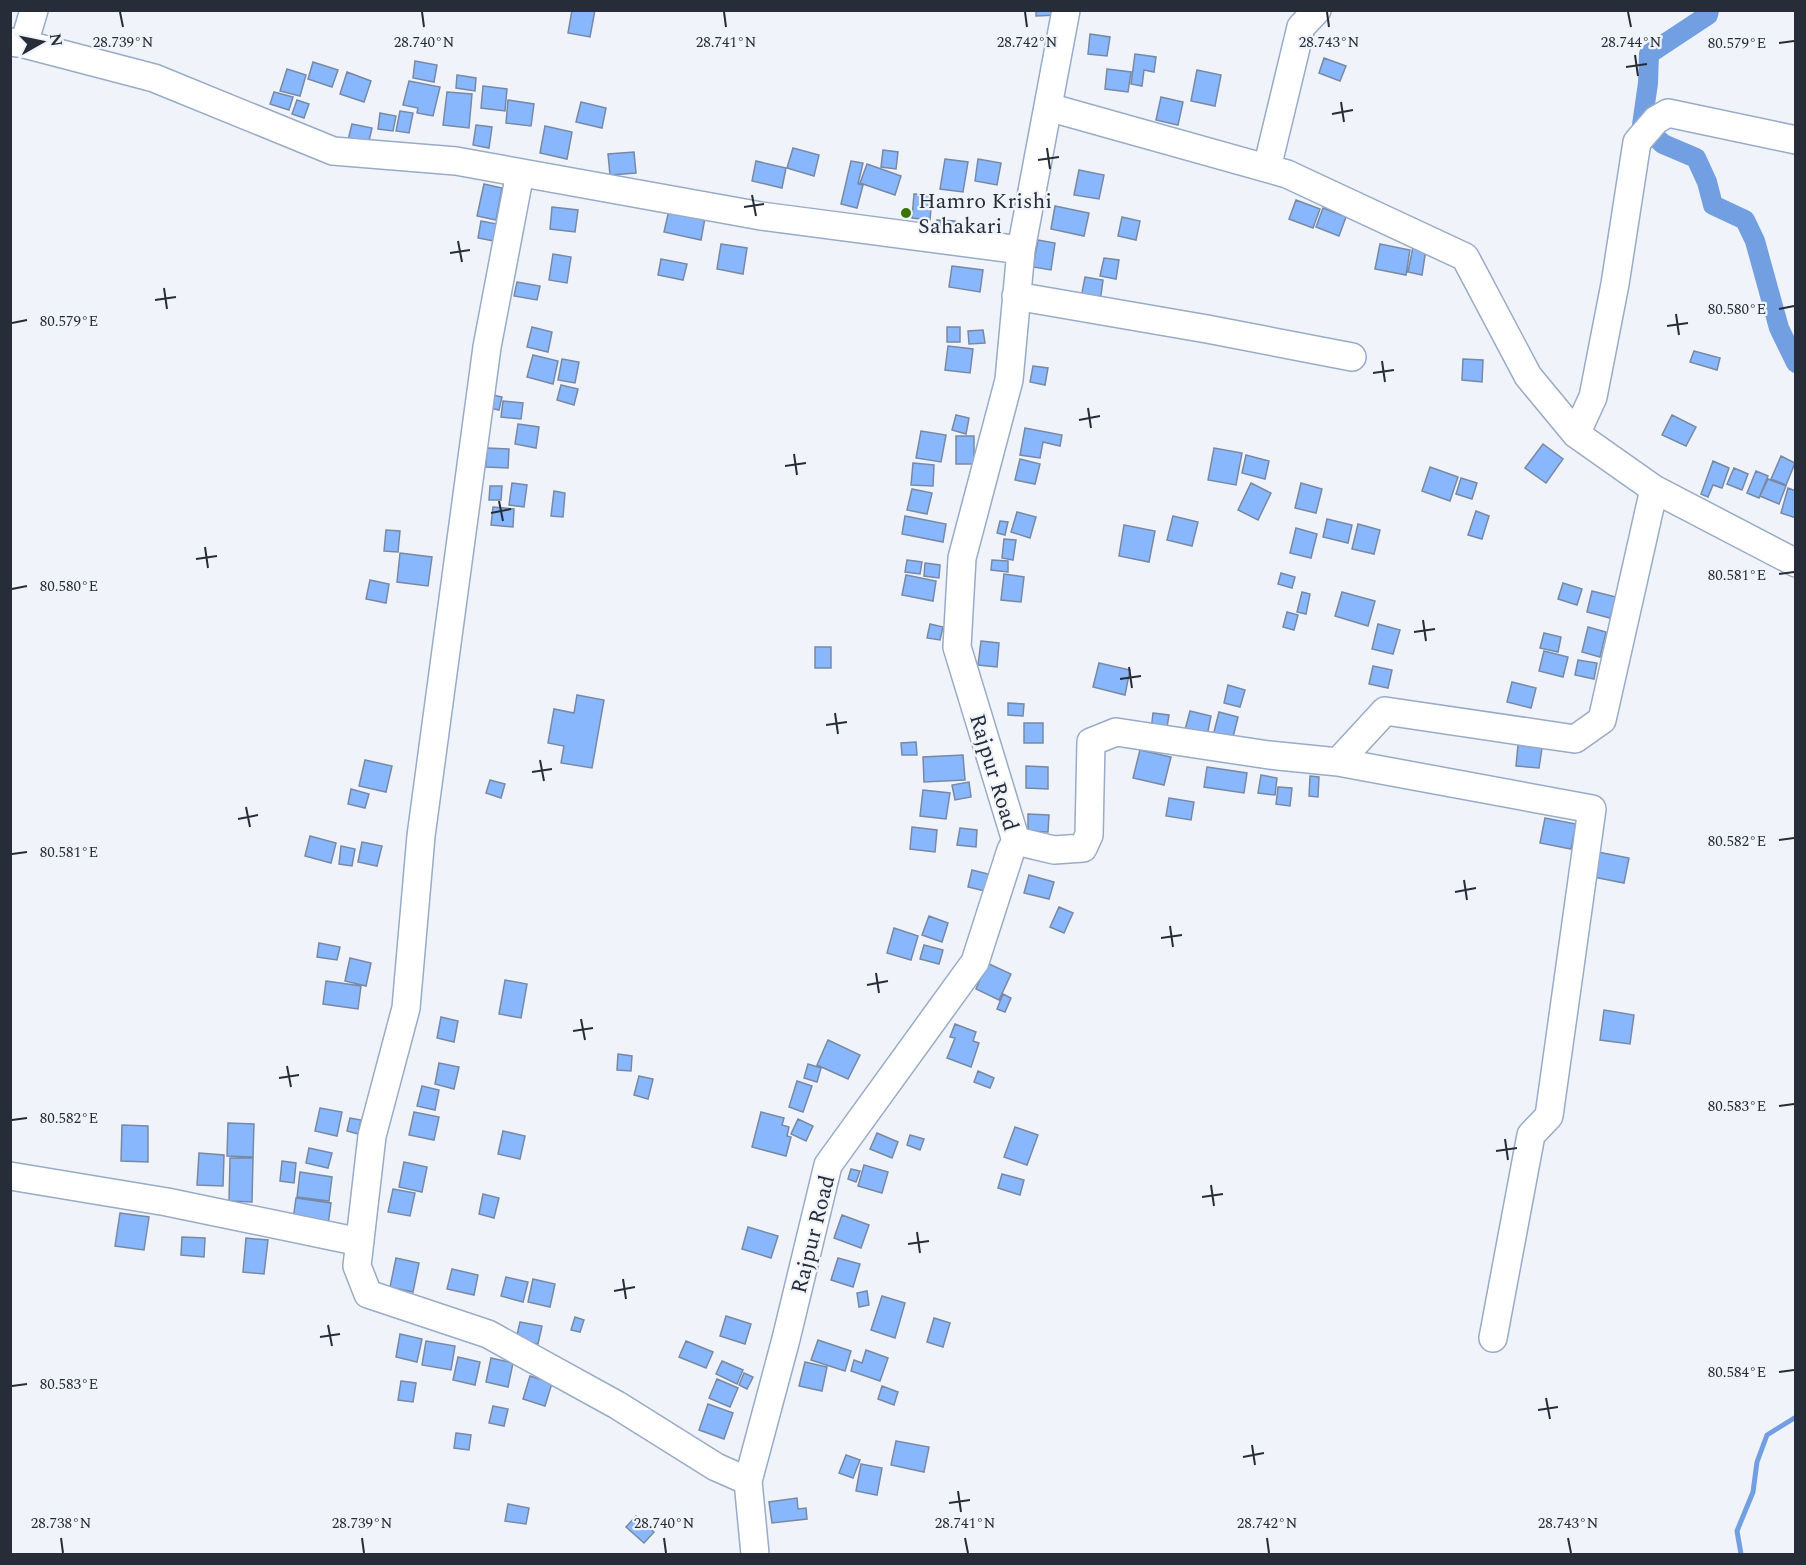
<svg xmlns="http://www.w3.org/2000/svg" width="1806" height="1565" viewBox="0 0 1806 1565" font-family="Spectral,serif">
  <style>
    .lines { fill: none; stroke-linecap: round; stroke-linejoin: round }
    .stream { stroke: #729ee2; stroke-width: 5 }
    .canal { stroke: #729ee2; stroke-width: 20 }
    .building { fill: #89b7fd; stroke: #7789a4; stroke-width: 1.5 }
    .minor-casing { stroke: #98abc7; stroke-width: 30 }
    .minor { stroke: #fff; stroke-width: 27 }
    .ticks { fill: none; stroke: #262d39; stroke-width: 2 }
    .poi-dot { fill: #3b7405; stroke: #f0f4fa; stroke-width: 2 }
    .labels { text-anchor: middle; stroke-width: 4.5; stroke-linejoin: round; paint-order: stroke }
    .poi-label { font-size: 22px; fill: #262d39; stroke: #f0f4fa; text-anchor: start }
    .street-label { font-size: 22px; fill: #262d39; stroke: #f0f4fa }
    .ticks-label { font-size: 15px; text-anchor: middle; fill: #262d39; stroke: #f0f4fa; stroke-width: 4.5; stroke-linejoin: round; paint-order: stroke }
  </style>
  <rect width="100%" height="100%" fill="#f0f4fa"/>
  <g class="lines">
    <path class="stream" d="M1741,1554L1737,1531L1753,1492L1757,1462L1767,1435L1796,1417"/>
    <path class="canal" d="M1709,10L1708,15L1649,54L1648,83L1642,125L1663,144L1696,158L1707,182L1713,205L1745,220L1755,241L1779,328L1796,363"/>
  </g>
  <path class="building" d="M572,10H595L590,37L568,33Z
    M1036,10H1059V15L1036,16Z
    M1090,34L1110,37L1107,56L1088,54Z
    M1135,54L1156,57L1154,72L1144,70L1142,86L1131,84Z
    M1324,58L1346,66L1340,81L1319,73Z
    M415,61L437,65L434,82L413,78Z
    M313,62L338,70L332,87L308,79Z
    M287,69L306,75L300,96L280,91Z
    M1107,69L1131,72L1128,92L1105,89Z
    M1197,70L1221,75L1215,106L1191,101Z
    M347,72L371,81L364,102L340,94Z
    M457,75L476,78L475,91L456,88Z
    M409,81L440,87L433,116L417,113L418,108L403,105Z
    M483,86L507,89L505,111L481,108Z
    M274,92L293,97L289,110L270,104Z
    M447,92L472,94L469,128L443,125Z
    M1161,97L1183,102L1178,125L1156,120Z
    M297,100L309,104L304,118L292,114Z
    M508,100L534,104L531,126L506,123Z
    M581,102L606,108L602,128L576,122Z
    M400,111L413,113L409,133L396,131Z
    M380,113L396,116L393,131L378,129Z
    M352,124L372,128L368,145L348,140Z
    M476,125L492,127L489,148L473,145Z
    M545,126L572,132L567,159L540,153Z
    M793,148L819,155L814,176L787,168Z
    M883,150L898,152L896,169L881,167Z
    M634,152L636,173L610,175L608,154Z
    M945,159L968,162L963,192L940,189Z
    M978,159L1001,163L997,185L975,181Z
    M756,161L786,168L782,188L752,181Z
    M851,161L863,163L858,184L863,185L857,208L841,204Z
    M867,164L901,176L895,195L860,183Z
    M1079,170L1104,175L1099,199L1074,195Z
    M484,184L502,188L496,220L477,216Z
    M914,194L932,195L930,220L912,218Z
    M1296,200L1320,209L1313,228L1289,219Z
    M1055,206L1089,213L1084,236L1051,229Z
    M552,207L578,210L575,232L550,229Z
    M1323,208L1346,217L1339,236L1316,227Z
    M669,210L705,218L701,240L664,232Z
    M1122,217L1140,221L1136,240L1118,236Z
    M937,220L955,221L954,234L936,233Z
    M481,221L497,224L494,241L478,238Z
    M1038,240L1055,243L1051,270L1033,267Z
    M721,244L747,248L743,274L717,269Z
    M1380,244L1410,250L1406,275L1375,269Z
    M1413,247L1426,249L1422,275L1408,272Z
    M553,254L571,257L567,283L549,280Z
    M1104,258L1119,260L1116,279L1100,276Z
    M661,259L687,264L683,280L658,275Z
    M952,266L983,270L980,292L949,287Z
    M1085,277L1103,280L1100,302L1081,298Z
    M517,282L540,286L537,300L514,296Z
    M532,327L552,332L548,352L527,347Z
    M947,327H960V342H947Z
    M983,330L985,343L969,344L968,331Z
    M948,346L973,349L970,373L945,370Z
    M1694,351L1720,358L1717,370L1690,362Z
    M533,355L558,361L553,384L527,377Z
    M562,359L579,362L575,383L558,380Z
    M1463,359L1483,360L1482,382L1462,380Z
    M1033,366L1048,368L1045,385L1030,382Z
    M561,385L578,389L574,405L557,400Z
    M488,394L502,397L499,410L485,407Z
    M503,401L523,403L521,419L501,417Z
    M956,415L969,418L966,434L952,430Z
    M1672,415L1696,427L1686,446L1662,435Z
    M518,424L539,427L536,448L515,444Z
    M1025,428L1062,435L1060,446L1043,442L1040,458L1020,455Z
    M921,431L946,435L941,462L916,458Z
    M956,436H974V464H956Z
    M1543,444L1563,459L1546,483L1525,468Z
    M487,448L509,449L508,468L486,467Z
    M1214,448L1242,453L1236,485L1208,480Z
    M1246,455L1269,461L1265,479L1242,473Z
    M1781,456L1795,463L1786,485L1771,479Z
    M1020,459L1040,464L1035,484L1015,480Z
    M1713,461L1729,468L1722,488L1713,485L1708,497L1701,494Z
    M913,463L934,465L933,486L911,485Z
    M1430,467L1458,477L1450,501L1422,491Z
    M1734,468L1748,474L1742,490L1727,484Z
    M1756,471L1768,476L1759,498L1747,493Z
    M1461,478L1477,483L1472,499L1456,494Z
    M1768,479L1786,486L1779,504L1760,496Z
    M512,483L527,485L524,507L509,505Z
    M1251,483L1271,493L1258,520L1238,510Z
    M1301,483L1322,489L1316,513L1295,508Z
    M490,486H502L501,500H489Z
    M1788,488L1796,491V518L1781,513Z
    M912,489L932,493L927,514L907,510Z
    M554,491L565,493L563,517L551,516Z
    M493,507L514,509L513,527L491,525Z
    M1476,511L1489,516L1482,539L1468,535Z
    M1017,512L1036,517L1030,538L1011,532Z
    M905,516L946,524L943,542L902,534Z
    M1173,516L1198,522L1192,546L1167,540Z
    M1327,519L1352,525L1348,543L1323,537Z
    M1000,521L1008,522L1005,535L997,533Z
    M1358,524L1380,530L1374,554L1352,549Z
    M1124,525L1155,531L1149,562L1119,556Z
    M1296,528L1317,534L1311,558L1290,553Z
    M386,530L400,531L398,552L384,551Z
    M1004,539L1016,540L1013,560L1002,558Z
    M400,553L432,557L428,586L397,582Z
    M907,560L922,562L920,574L905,572Z
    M992,560L1008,561V572L991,570Z
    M925,563L940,565L939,578L924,576Z
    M1281,573L1295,577L1292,588L1278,584Z
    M1004,574L1024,577L1021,602L1001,600Z
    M906,575L936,581L933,601L902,595Z
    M370,580L389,584L386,603L366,599Z
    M1563,583L1582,589L1577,605L1558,599Z
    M1592,591L1616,597L1610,618L1587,612Z
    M1302,592L1310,594L1306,614L1297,612Z
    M1342,592L1375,601L1368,626L1335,616Z
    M1287,612L1298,615L1294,630L1283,627Z
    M930,624L943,627L940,640L927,638Z
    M1378,624L1400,630L1393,654L1372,649Z
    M1588,627L1606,632L1600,657L1582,652Z
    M1544,633L1561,637L1558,652L1540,648Z
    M981,641L999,643L997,667L978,665Z
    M815,647H831V668H815Z
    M1544,651L1568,657L1563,677L1539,671Z
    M1578,660L1597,663L1594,679L1575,675Z
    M1099,663L1130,670L1125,695L1093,687Z
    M1373,666L1392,670L1388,688L1369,684Z
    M1512,682L1536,688L1531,708L1507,702Z
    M1228,685L1245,690L1240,707L1224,703Z
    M577,695L604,700L592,768L561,763L564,746L548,743L554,709L574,713Z
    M1008,703L1024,704L1023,716L1008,715Z
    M1190,711L1211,716L1207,736L1185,730Z
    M1219,712L1238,717L1232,741L1213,736Z
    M1153,713L1169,715L1166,733L1151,731Z
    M1024,723H1043V743H1024Z
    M916,742L917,755H902L901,743Z
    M1518,745L1542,748L1539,768L1516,766Z
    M1140,750L1171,757L1164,785L1133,778Z
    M963,755L965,780L924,782L923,757Z
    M365,760L392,766L386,792L359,786Z
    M1026,766L1048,767V789L1026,788Z
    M1207,767L1247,773L1244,793L1204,787Z
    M1261,775L1277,778L1275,795L1258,793Z
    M1310,776L1319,777L1318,797L1309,796Z
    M490,780L505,784L501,798L486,793Z
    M969,782L971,797L955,800L952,785Z
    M1278,787L1292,788L1290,806L1276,804Z
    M351,789L369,794L365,808L348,804Z
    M923,790L950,793L946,819L920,816Z
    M1169,798L1194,802L1191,820L1166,816Z
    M1028,814L1049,815L1048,832L1028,831Z
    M1545,818L1576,824L1571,849L1540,843Z
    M912,827L937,830L935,852L910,849Z
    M960,828L977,830L976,847L957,845Z
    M310,836L336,843L331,863L305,856Z
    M362,842L382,846L377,866L358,862Z
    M341,846L355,849L352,866L339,864Z
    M1598,852L1629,858L1624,883L1593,877Z
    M972,870L988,874L985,891L968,887Z
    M1029,875L1054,882L1049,899L1024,893Z
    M1059,907L1073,913L1064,933L1050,927Z
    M929,916L948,923L942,942L922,935Z
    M894,928L918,936L911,960L887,953Z
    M319,943L340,947L337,960L317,957Z
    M924,945L943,950L939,964L920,959Z
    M350,958L371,963L366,986L345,981Z
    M987,963L1011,974L999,1000L976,989Z
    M505,980L527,984L521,1018L499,1014Z
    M326,981L361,986L358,1009L323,1004Z
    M1003,994L1011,998L1005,1012L997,1009Z
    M1604,1010L1634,1015L1630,1044L1600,1040Z
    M441,1017L458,1021L454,1042L437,1038Z
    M955,1024L976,1032L973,1041L979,1043L971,1067L947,1058L955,1038L950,1037Z
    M828,1040L860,1055L848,1079L817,1065Z
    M618,1054L632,1056L631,1071L617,1070Z
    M439,1063L459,1067L454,1089L435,1084Z
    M808,1064L821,1068L817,1082L804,1078Z
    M978,1071L994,1078L990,1088L974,1082Z
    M639,1076L653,1079L648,1099L634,1095Z
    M797,1081L812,1086L803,1112L789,1107Z
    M422,1086L439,1090L435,1110L417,1106Z
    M320,1108L342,1112L337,1136L315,1131Z
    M414,1112L439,1117L434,1140L409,1135Z
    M761,1112L784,1118L782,1125L789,1127L787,1136L791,1137L786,1156L752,1147Z
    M350,1118L361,1120L358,1134L347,1131Z
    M798,1119L813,1126L806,1141L791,1134Z
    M228,1123L254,1124L253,1157L227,1156Z
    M122,1125L148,1126V1162L121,1161Z
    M1015,1127L1038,1135L1027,1165L1004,1157Z
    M503,1131L525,1136L520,1159L498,1154Z
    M877,1133L898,1142L892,1158L870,1149Z
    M910,1135L924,1139L920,1150L907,1145Z
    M309,1148L332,1153L328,1168L306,1163Z
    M199,1153L224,1155L223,1186L197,1185Z
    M230,1158H253L252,1202L229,1201Z
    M282,1161L296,1163L294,1183L280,1181Z
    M404,1162L427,1167L422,1192L399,1187Z
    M864,1165L888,1172L882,1193L858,1186Z
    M851,1169L860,1171L856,1182L848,1179Z
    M300,1172L332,1177L329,1201L297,1197Z
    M1002,1174L1024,1180L1020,1195L998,1188Z
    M393,1189L415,1193L410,1216L388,1212Z
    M483,1194L499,1198L494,1218L479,1214Z
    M296,1198L331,1203L328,1225L293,1220Z
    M120,1213L149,1217L144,1250L115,1246Z
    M842,1215L869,1225L861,1248L834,1238Z
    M748,1227L778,1236L771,1258L742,1249Z
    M182,1237L205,1238L204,1257L181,1255Z
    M246,1238L268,1240L264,1274L243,1272Z
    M396,1258L419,1263L413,1292L390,1287Z
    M838,1258L860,1264L853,1287L831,1280Z
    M452,1269L478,1275L474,1295L447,1289Z
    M506,1277L528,1282L523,1302L501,1296Z
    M533,1279L555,1284L550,1307L528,1302Z
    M867,1291L869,1305L859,1307L857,1293Z
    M882,1296L905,1303L895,1338L871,1330Z
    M726,1316L751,1324L745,1344L720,1336Z
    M575,1317L584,1320L580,1332L571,1330Z
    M934,1318L950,1323L943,1347L927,1342Z
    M520,1322L542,1326L538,1344L516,1339Z
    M400,1334L422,1339L417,1362L396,1357Z
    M818,1340L851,1351L845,1371L811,1360Z
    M426,1341L455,1346L451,1370L422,1365Z
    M686,1341L713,1352L706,1368L679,1357Z
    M866,1350L888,1358L880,1381L851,1371L854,1360L862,1363Z
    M458,1357L480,1362L475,1385L453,1380Z
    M491,1358L513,1363L508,1387L486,1382Z
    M722,1361L743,1370L737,1384L716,1374Z
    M805,1362L827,1367L822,1391L799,1386Z
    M744,1373L753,1377L747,1389L739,1385Z
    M530,1376L552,1383L545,1406L523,1399Z
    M717,1379L738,1388L730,1407L709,1398Z
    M401,1381L416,1383L413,1402L398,1400Z
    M882,1386L898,1392L894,1405L878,1399Z
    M708,1404L733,1413L724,1439L699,1430Z
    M493,1406L508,1409L504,1426L489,1423Z
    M456,1433L471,1435L469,1450L454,1448Z
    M896,1441L929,1447L924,1472L891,1465Z
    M846,1455L860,1460L853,1478L839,1473Z
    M861,1464L882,1468L877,1495L856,1491Z
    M797,1498L798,1509L806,1508L807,1519L772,1523L769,1502Z
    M508,1504L529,1508L526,1524L505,1521Z
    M636,1516L654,1532L644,1543L626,1527Z"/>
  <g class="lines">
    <g class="minor-casing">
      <path id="minor" d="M10,42L24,44L154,78L333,151L456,161L761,216L1021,250
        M24,44L34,10
        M1048,107L1287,174L1465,257L1528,376L1576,434L1654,489L1796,563
        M1267,168L1301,27L1317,10
        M520,173L487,347L421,836L406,1008L372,1136L357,1266L368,1294L488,1334L617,1405L716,1467L748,1481
        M1016,296L1207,329L1352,357
        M1576,434L1593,397L1615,284L1637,142L1656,120L1668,113L1796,140
        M1338,762L1592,809L1549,1116L1531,1135L1493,1338
        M1016,841L1054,850L1083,848L1089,835L1091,742L1116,732L1269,755L1338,762L1385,711L1575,739L1602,720L1654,489
        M10,1176L167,1202L360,1242
        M755,1554L748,1481L786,1339L828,1165L975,962L1011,850L1016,841L957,647L962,558L1009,380L1021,250L1066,10"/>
    </g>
    <use href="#minor" class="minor"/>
  </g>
  <path class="ticks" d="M120,12L123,27M422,12L424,27M724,12L726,27M1025,12L1027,27M1327,12L1329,27M1628,12L1631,27M1779,43L1794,41M1635,55L1638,76M1626,67L1647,64M1341,102L1344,122M1332,114L1353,110M1047,148L1050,169M1038,160L1059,157M752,195L756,216M744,207L764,204M458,241L462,262M450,253L470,250M164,288L167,309M155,300L176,297M1779,309L1794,306M1676,314L1679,335M12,323L27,320M1667,326L1688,323M1382,361L1385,382M1373,373L1394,370M1088,408L1091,428M1079,420L1100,416M794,454L797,475M785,466L806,463M499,501L503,521M491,513L511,509M205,547L208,568M196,559L217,556M1779,574L1794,572M12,589L27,586M1423,620L1426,641M1414,632L1435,629M1129,667L1132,688M1120,679L1141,676M835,713L838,734M826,725L847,722M540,760L544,781M532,772L552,769M246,807L250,827M238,819L258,815M1779,840L1794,838M12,854L27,852M1464,880L1467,900M1455,892L1476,888M1170,926L1173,947M1161,938L1182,935M876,973L879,993M867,985L888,981M581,1019L585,1040M573,1031L593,1028M287,1066L291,1087M279,1078L299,1075M1779,1106L1794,1104M12,1120L27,1118M1505,1139L1508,1160M1496,1151L1517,1148M1211,1185L1214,1206M1202,1197L1223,1194M917,1232L920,1253M908,1244L929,1241M623,1279L626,1299M614,1291L635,1287M328,1325L332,1346M320,1337L340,1334M1779,1372L1794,1370M12,1386L27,1384M1546,1398L1550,1419M1538,1410L1558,1407M1252,1445L1255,1465M1243,1457L1264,1453M958,1491L961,1512M949,1503L970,1500M61,1538L63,1553M362,1538L364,1553M664,1538L666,1553M965,1538L968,1553M1267,1538L1269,1553M1568,1538L1571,1553"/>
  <circle class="poi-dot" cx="906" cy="213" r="6"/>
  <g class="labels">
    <g class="poi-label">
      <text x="918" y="208">Hamro Krishi<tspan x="918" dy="25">Sahakari</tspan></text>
    </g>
    <g class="street-label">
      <text transform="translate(995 772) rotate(73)" y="8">Rajpur Road</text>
      <text transform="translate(812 1234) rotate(-76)" y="8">Rajpur Road</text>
    </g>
  </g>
  <g class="ticks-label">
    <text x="1631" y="47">28.744°N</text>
    <text x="123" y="47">28.739°N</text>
    <text x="424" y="47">28.740°N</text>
    <text x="726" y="47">28.741°N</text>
    <text x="1027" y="47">28.742°N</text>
    <text x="1329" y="47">28.743°N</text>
    <text x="1737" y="48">80.579°E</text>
    <text x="1737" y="314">80.580°E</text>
    <text x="69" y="326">80.579°E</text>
    <text x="1737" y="580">80.581°E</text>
    <text x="69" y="591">80.580°E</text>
    <text x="1737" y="846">80.582°E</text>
    <text x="69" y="857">80.581°E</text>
    <text x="1737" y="1111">80.583°E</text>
    <text x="69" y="1123">80.582°E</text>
    <text x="1737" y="1377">80.584°E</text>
    <text x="69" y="1389">80.583°E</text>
    <text x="61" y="1528">28.738°N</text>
    <text x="362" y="1528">28.739°N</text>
    <text x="664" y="1528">28.740°N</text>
    <text x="965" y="1528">28.741°N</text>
    <text x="1267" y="1528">28.742°N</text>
    <text x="1568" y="1528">28.743°N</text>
  </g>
  <rect width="1806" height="1565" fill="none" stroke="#262d39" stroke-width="24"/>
  <g transform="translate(42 42) rotate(81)" stroke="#f0f4fa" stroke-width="4.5" paint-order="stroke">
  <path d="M0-4.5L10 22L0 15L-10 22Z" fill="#262d39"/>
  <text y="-9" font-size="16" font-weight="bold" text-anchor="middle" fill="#262d39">N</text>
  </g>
</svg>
